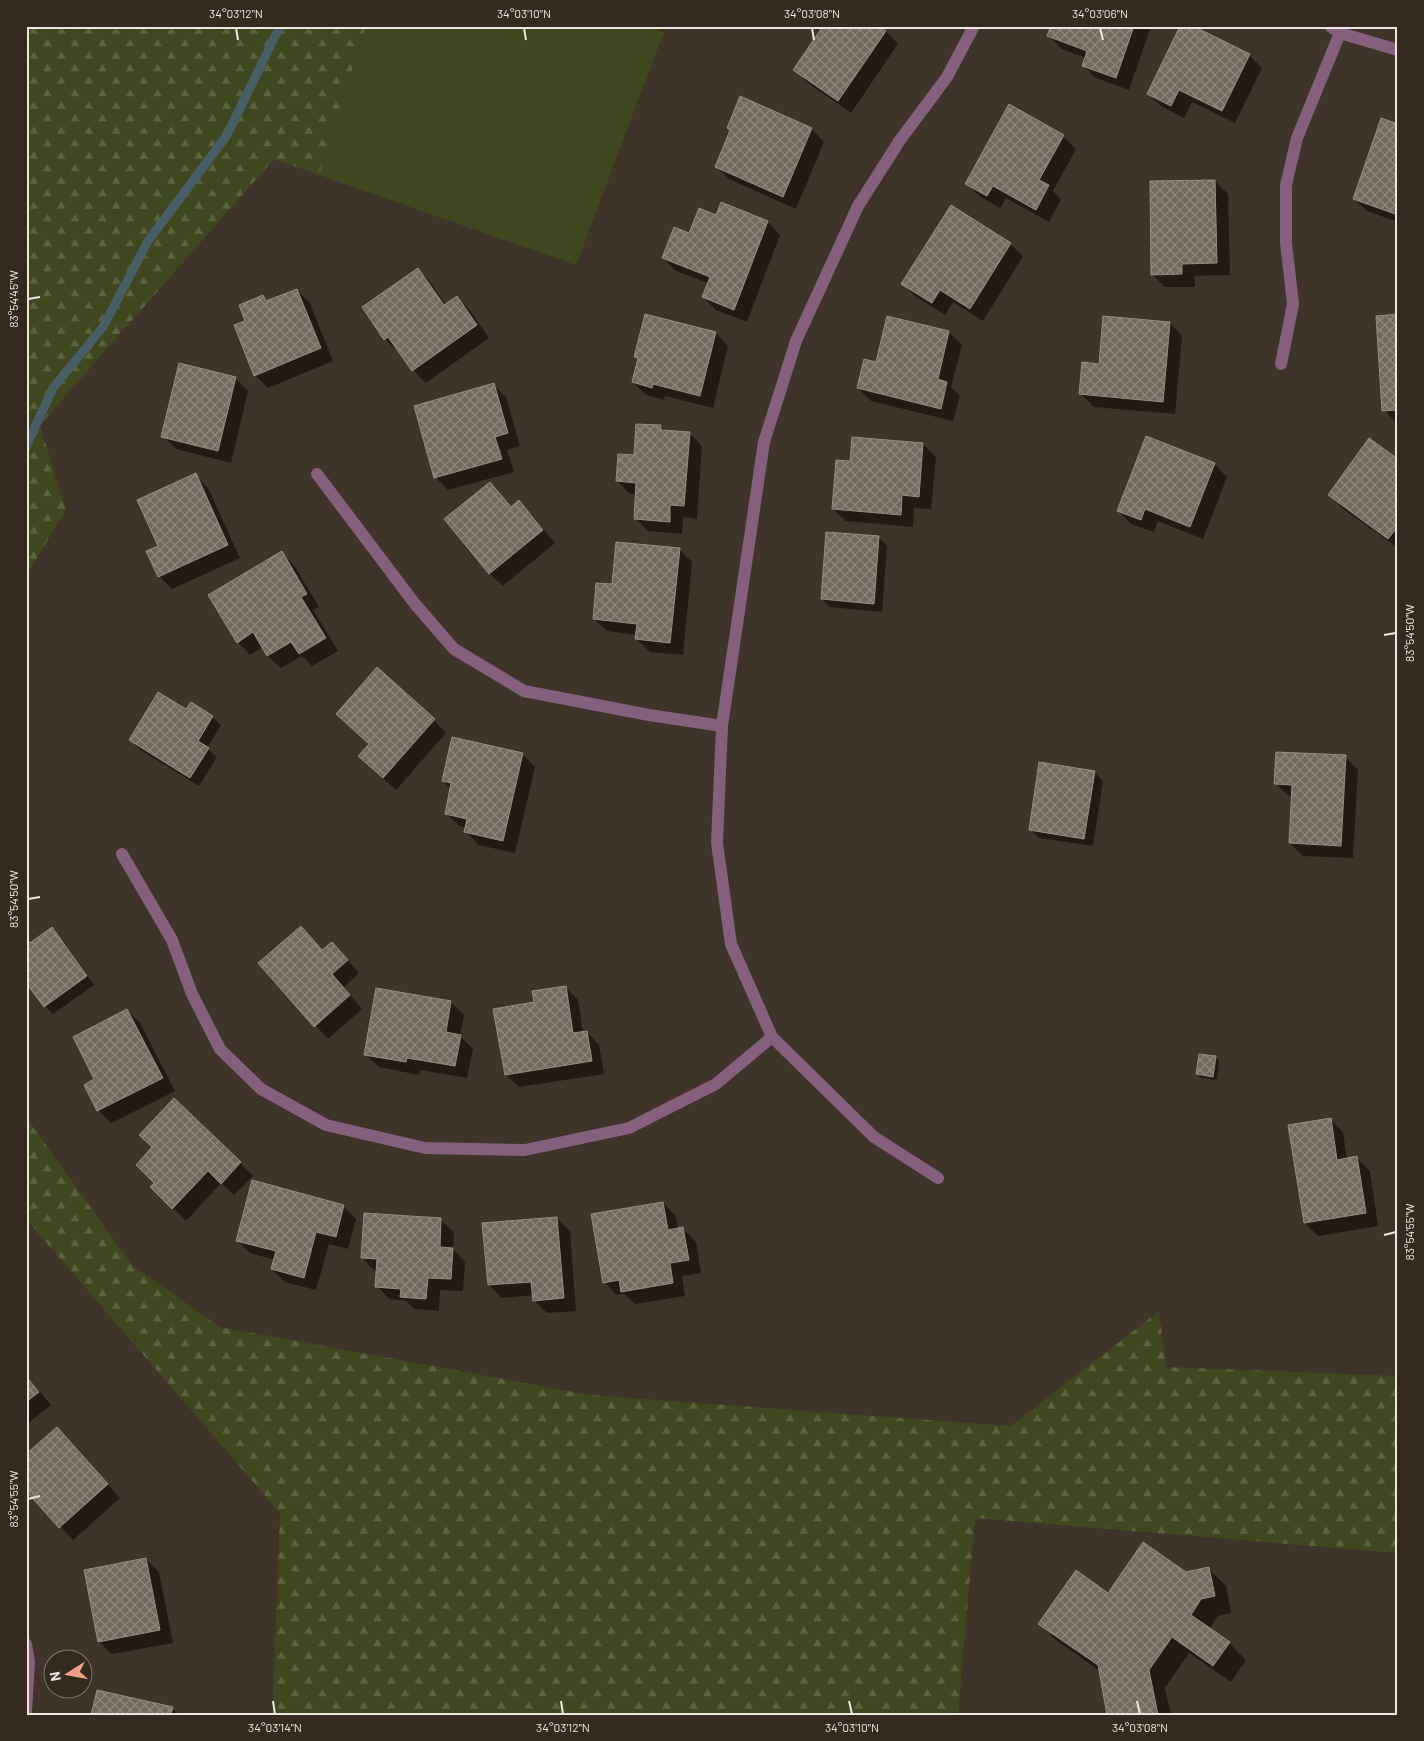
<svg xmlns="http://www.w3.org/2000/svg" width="1424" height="1741" viewBox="0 0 1424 1741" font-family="Barlow,sans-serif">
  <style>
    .green { fill: #3f471e }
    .forest { fill: url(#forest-firs) }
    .shadow { fill: #0007 }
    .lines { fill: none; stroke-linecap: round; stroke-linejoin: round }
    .stream { stroke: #475e66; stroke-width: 9 }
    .building { fill: url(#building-cross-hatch); stroke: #988c81 }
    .minor { stroke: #84607d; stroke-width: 12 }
    .ticks { fill: none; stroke: #ede7e0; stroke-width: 2 }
    .neatline { fill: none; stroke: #ede7e0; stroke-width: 2 }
    .ticks-label { font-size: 12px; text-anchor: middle; fill: #ede7e0 }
  </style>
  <defs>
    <pattern id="forest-firs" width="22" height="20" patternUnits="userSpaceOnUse" patternTransform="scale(1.25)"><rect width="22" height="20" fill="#3f471e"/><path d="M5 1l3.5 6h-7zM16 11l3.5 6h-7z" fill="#5b623e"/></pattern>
    <pattern id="building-cross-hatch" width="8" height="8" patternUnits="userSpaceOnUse" patternTransform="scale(1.25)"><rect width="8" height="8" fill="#74695e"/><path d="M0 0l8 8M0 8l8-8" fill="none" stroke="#8f867c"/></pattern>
  </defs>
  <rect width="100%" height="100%" fill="#3e342a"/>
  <path class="green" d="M366,26H649L664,32L576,265L319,175Z"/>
  <path class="forest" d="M26,26H366L319,175L274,159L40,425L66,510L26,576Z
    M26,1117L131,1264L220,1327L590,1395L1011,1426L1159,1311L1166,1367L1398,1376V1553L975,1518L958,1715H272L280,1513L26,1219Z"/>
  <path class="shadow" d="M1052,26H1151L1129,90L1096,78L1083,66L1086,58L1062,49L1049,36Z
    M886,31L898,44L851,113L808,83L795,70Z
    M1249,55L1262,68L1235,123L1192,102L1184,118L1161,106L1148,94Z
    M741,98L812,129L824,142L796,209L729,179L716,166L731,131Z
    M1398,126V222L1367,211L1354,199Z
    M1063,136L1076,149L1053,191L1061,199L1049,222L1006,198L1000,208L979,196L966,183Z
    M1215,181L1228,194L1230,275L1194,276L1195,287H1165L1152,274Z
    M721,204L768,222L780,235L747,322L716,310L703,297L708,283L676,271L663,258L716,216Z
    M1010,244L1023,256L983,321L953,302L945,315L916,297L903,284Z
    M418,269L430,282L446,305L457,297L470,310L489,338L426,383L413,370L399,351L398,352L385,339Z
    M297,290L310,303L333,361L268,388L255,375L247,321L263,296L268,302Z
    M1398,315V423H1397L1384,410Z
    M888,317L949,332L962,345L951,387L960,396L953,421L871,401L858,388L877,363Z
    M1170,323L1182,336L1175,414L1094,407L1081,394Z
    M716,333L728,346L713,408L665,396L664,400L646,395L633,382L639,360L635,357Z
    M235,378L248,391L231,463L176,449L163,436Z
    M493,385L506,397L520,446L507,450L514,472L448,490L435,477Z
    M661,426L665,431L689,433L702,446L697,519L683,517L682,534L648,531L635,518L637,494H630L617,481Z
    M923,444L936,457L931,509L914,508L913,527L846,521L833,509L851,463Z
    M1398,460V548L1342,508L1329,495Z
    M1214,464L1227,477L1203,539L1158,521L1154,532L1131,524L1119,511Z
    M196,475L208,488L240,558L172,589L159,576V546Z
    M489,483L512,508L519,502L532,515L555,543L503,586L490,574L446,519Z
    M878,537L887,546L882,612L830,607L822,599Z
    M679,549L692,562L683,655L650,652L637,639V635L607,631L594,619L613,585Z
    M281,552L294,565L319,607L313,610L338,651L312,666L302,656L281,668L268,656L263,647L250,655L238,642Z
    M186,711L212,717L221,725L207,748L217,757L199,786L139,749L131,740Z
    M434,720L446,733L396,790L373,769Z
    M522,754L535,767L515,853L479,845L466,832L467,828L459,826L446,813L451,789L443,781Z
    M1345,757L1358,770L1353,858L1303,856L1290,843L1292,797L1289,796L1276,784Z
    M1094,772L1103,781L1093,846L1039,838L1030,829Z
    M301,927L323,951L332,943L359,973L344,987L362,1009L328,1039L260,963Z
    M52,929L60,937L94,985L53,1014L45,1006L26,980V937L32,943Z
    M565,987L578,1000L583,1033L587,1032L599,1045L604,1074L519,1087L506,1075L535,1003Z
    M377,989L451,1002L464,1015L460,1036L473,1049L467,1078L420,1070L419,1075L379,1067L366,1055Z
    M127,1010L140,1023L175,1091L111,1123L98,1110L86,1085L96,1080Z
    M1215,1057L1219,1061L1217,1080L1201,1078L1197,1074Z
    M1330,1119L1343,1132L1347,1159L1357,1158L1370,1171L1378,1226L1318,1236L1305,1223Z
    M240,1163L253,1176L234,1195L221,1183L186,1221L152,1187L156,1183Z
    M663,1203L676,1216L678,1230L683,1229L696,1242L701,1273L682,1276L685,1296L635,1304L624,1294L617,1295L604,1282Z
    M343,1206L356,1219L348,1249L329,1244L316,1290L285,1282L272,1269L275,1260L250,1253L238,1241Z
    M557,1218L570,1231L576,1311L547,1313L534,1300V1295L502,1298L489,1285Z
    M441,1220L454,1232L453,1249L465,1262L463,1291L440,1290L439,1311L414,1309L406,1301L389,1299L377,1286L378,1271H375L362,1258Z
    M26,1375L51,1405L26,1425Z
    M70,1441L120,1498L73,1540L26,1489Z
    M146,1559L159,1572L173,1643L112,1654L99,1642Z
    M1209,1569L1226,1586L1231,1613L1218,1616L1209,1629L1229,1643L1246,1660L1231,1682L1189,1653L1165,1688L1171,1715H1109L1100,1671L1057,1641L1040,1624L1108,1594L1186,1573Z
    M172,1708L179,1715H93Z"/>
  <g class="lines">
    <path class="stream" d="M26,447L53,388L103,327L148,241L227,135L280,26"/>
  </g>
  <path class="building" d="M823,26H880L886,31L838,101L793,70Z
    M1051,26H1134L1116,78L1082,66L1087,51L1047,36Z
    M1180,26H1193L1250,54L1222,111L1179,90L1171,106L1147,94Z
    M740,96L812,128L783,197L715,167L730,130L727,128Z
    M1009,104L1064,135L1039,180L1049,185L1036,210L993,186L987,196L965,184Z
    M1381,118L1398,124V215L1353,199Z
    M1215,180L1217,263L1182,264V274L1151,275L1150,181Z
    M721,202L768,221L734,310L702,297L710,277L662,258L674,227L689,233L699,208L716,215Z
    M951,205L1011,243L970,309L940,290L932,303L901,284Z
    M418,268L444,305L457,296L477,325L412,371L388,337L384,340L362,307Z
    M297,289L321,348L254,376L234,325L245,321L239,305L263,295L266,301Z
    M645,314L716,332L700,396L653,384L652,388L632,382L638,358L634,357Z
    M1398,314V410L1382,411L1376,316Z
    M887,316L949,331L938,379L947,382L941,409L857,388L864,359L876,362Z
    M1103,316L1170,322L1163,402L1079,394L1082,362L1099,364Z
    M179,363L236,377L218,451L161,437Z
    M494,383L508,433L495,437L502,459L434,478L414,406Z
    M636,424L661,425V430L690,432L684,506L670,505V522L634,519L636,483L616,481L618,454L634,455Z
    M1146,436L1215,463L1190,527L1145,509L1141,520L1117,511Z
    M852,437L923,443L919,497L902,495L901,515L832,509L836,460L850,461Z
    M1369,438L1398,459V526L1388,539L1328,495Z
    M196,473L228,545L158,577L146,551L158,546L137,500Z
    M490,482L511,507L519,500L543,530L489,574L444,519Z
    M826,532L879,536L874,604L821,599Z
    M616,542L680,548L670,643L635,639L637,624L593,619L596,583L612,584Z
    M282,551L307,594L301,597L326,638L299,654L291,642L267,656L253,632L237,643L208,595Z
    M377,667L435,719L383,778L358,756L369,744L336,714Z
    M158,692L186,709L191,702L213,716L198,741L209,748L190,778L129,740Z
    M452,737L523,753L503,841L464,832L467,819L445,814L451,783L442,781Z
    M1276,752L1346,755L1341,846L1289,843L1292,785L1274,784Z
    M1039,762L1095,771L1084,839L1029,830Z
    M301,926L322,950L332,942L348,960L332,974L350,995L314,1027L258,963Z
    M52,927L87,976L44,1007L26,983V937L30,943Z
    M566,986L573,1033L587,1031L592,1061L505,1075L493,1009L534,1002L532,991Z
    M376,988L451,1001L446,1032L461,1035L455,1066L407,1058L406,1062L364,1055Z
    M127,1009L163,1078L97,1111L84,1085L94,1079L73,1037Z
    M1199,1054L1216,1056L1213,1077L1196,1074Z
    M174,1098L241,1162L221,1184L208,1171L172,1209L150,1187L154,1183L136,1165L152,1147L139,1135Z
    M1331,1118L1337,1160L1357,1156L1366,1213L1304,1223L1288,1125Z
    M252,1180L344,1205L336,1237L316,1232L304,1278L271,1269L276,1251L236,1241Z
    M663,1202L668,1230L683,1227L689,1260L670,1263L673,1283L621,1292L619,1280L603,1283L591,1214Z
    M364,1213L441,1218L440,1247L453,1248L451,1279L428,1278L426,1299L400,1297L401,1289L375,1287L377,1259L361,1258Z
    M557,1217L564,1298L533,1301L531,1282L488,1285L482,1223Z
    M26,1376L39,1392L26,1402Z
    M57,1427L108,1484L59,1528L26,1491V1454Z
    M1143,1542L1186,1572L1209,1567L1215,1596L1201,1599L1191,1615L1230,1642L1213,1666L1172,1637L1149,1670L1158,1715H1107L1098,1665L1038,1624L1076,1570L1108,1593Z
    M146,1558L160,1630L98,1642L84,1570Z
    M97,1690L173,1707L171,1715H91Z"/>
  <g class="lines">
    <path class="minor" d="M1330,26L1340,33L1398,50
      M1281,364L1293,304L1286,243V185L1297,138L1340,33
      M317,474L415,604L454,649L524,691L649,715L722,726L764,442L796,341L858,206L900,140L947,77L974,26
      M722,726L717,843L731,944L772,1037L874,1137L938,1178
      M122,854L172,940L192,994L220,1049L261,1089L326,1125L425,1148L525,1150L629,1128L716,1084L772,1037
      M26,1644L29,1662L26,1712"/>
  </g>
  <path class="ticks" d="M236,28L238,40M524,28L526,40M812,28L814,40M1100,28L1103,40M28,299L40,297M1384,635L1396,633M28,899L40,897M1384,1235L1396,1232M28,1499L40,1496M273,1701L275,1714M561,1701L563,1714M849,1701L852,1714M1137,1701L1140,1714"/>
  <rect width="1424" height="1741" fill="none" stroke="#342a20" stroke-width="55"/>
  <g transform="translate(68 1674) rotate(259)"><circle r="24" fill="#342a20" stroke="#7e766d"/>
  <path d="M0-4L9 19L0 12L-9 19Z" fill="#f49e86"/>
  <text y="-8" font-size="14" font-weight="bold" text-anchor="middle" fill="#ede7e0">N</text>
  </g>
  <rect x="28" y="28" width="1368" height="1686" class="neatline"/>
  <g class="ticks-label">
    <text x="236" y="18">34°03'12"N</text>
    <text x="524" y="18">34°03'10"N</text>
    <text x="812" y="18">34°03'08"N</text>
    <text x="1100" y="18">34°03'06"N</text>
    <text transform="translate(14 299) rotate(-90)" y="4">83°54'45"W</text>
    <text transform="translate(1410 633) rotate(-90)" y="4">83°54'50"W</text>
    <text transform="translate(14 899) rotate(-90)" y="4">83°54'50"W</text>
    <text transform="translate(1410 1232) rotate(-90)" y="4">83°54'55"W</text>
    <text transform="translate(14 1499) rotate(-90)" y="4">83°54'55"W</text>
    <text x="275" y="1732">34°03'14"N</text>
    <text x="563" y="1732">34°03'12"N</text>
    <text x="852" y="1732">34°03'10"N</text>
    <text x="1140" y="1732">34°03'08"N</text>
  </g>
</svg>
